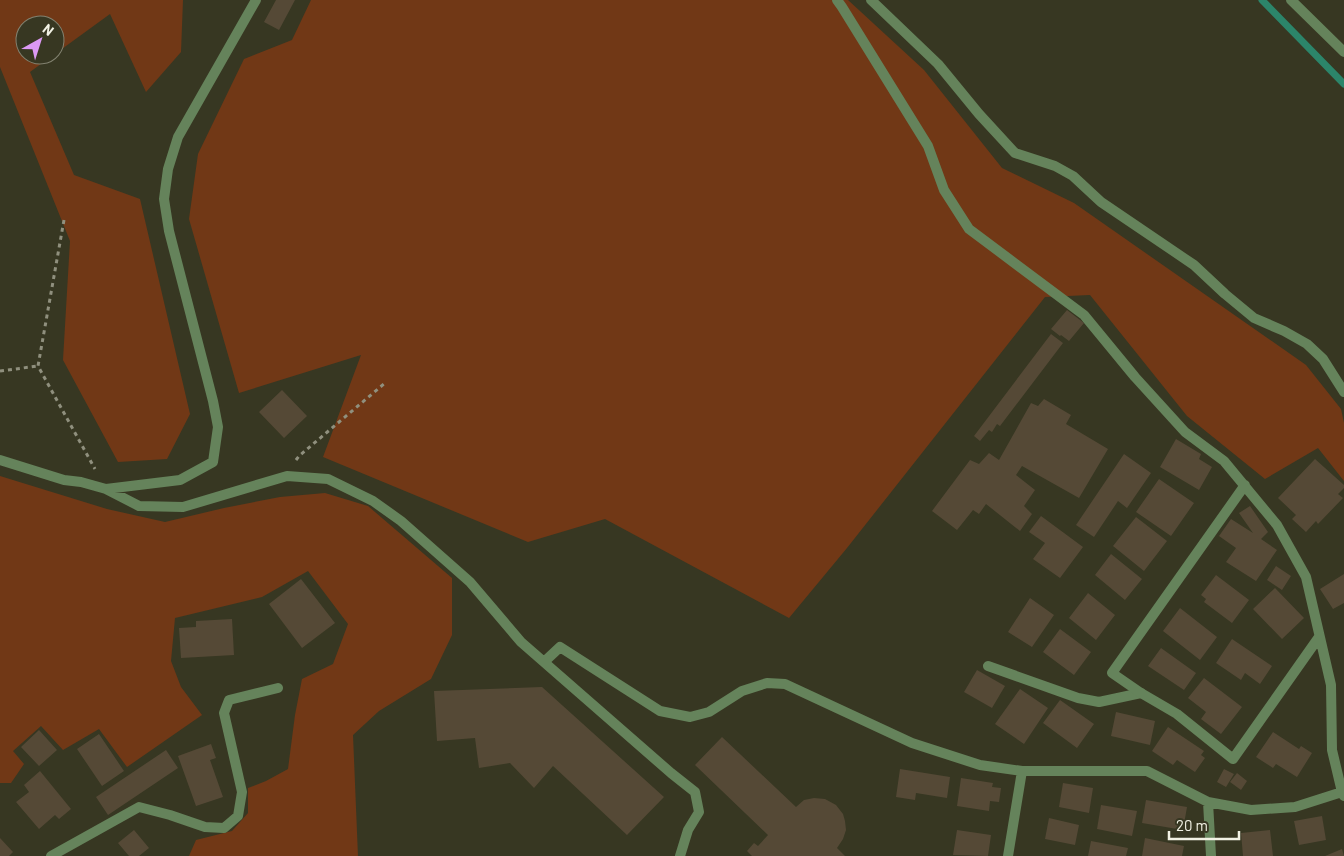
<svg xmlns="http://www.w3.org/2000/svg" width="1344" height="856" viewBox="0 0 1344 856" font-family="Barlow,sans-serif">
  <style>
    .green { fill: #713816 }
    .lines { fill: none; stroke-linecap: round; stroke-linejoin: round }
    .stream { stroke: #2c856a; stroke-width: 7 }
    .building { fill: #554936 }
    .path { stroke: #90907e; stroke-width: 3; stroke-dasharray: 4 4; stroke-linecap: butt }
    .lane { stroke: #65835b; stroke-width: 10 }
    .street { stroke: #65835b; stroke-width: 10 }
  </style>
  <rect width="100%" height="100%" fill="#373722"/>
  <path class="green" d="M0,0H183L181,52L146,92L110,14L55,54V25H25V55H53L30,72L74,175L140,199L190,414L167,459L118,462L63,360L70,241L0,67Z
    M311,0H848L924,70L1002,168L1074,203L1306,365L1341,409L1344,423V481L1318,448L1265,479L1187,416L1090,295L1045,297L847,548L789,618L605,519L528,542L323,457L361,355L239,393L189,219L198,154L244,59L292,40Z
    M0,476L107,509L165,522L224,508L280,497L325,493L368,506L452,578V635L431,679L379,711L353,735L358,856H189L196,840L232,831L248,813V788L266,781L288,769L295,715L302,679L333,664L348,624L308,571L262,597L175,618L171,661L181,687L202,715L127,767L99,729L63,750L41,726L13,751L24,764L11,783H0Z"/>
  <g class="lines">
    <path class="stream" d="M1262,0L1344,84"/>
  </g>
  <path class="building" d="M276,0H295L279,30L264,22Z
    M1067,310L1084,323L1069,341L1061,335L1060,336L1051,329Z
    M1051,334L1063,343L1000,426L997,424L992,432L989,430L980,441L974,436Z
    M282,390L307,416L284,438L259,412Z
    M1044,399L1071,415L1066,424L1108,449L1079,498L1022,466L1016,475L1035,490L1024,506L1032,514L1020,531L986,504L979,514L973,510L957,530L932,511L970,460L979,464L989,453L999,460L1031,403L1038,406Z
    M1176,439L1201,454L1199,459L1212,467L1199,490L1160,467Z
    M1124,454L1151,473L1127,508L1118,501L1094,537L1076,525Z
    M1315,459L1344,485V488L1338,494L1343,498L1318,524L1316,521L1306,532L1292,519L1296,515L1278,498Z
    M1159,479L1194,503L1171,536L1136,512Z
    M1250,506L1268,532L1261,539L1277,550L1256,581L1226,562L1236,548L1219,536L1231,519L1253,533L1239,513Z
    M1041,516L1083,547L1060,578L1033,559L1045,543L1029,532Z
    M1136,517L1167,541L1144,571L1113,546Z
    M1111,554L1142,579L1125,600L1095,575Z
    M1276,566L1291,576L1282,590L1267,580Z
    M1344,574V603L1333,609L1320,589Z
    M1216,575L1249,600L1232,623L1204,602L1206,599L1201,595Z
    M301,579L335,623L302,648L269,604Z
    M1275,588L1304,618L1282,639L1253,609Z
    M1088,593L1115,615L1096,640L1069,618Z
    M1030,598L1054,615L1032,647L1008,632Z
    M1180,608L1217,637L1200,660L1163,631Z
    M232,619L234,655L181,658L179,628L196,627V621Z
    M1060,629L1091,652L1074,675L1043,652Z
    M1232,639L1272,666L1260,684L1245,673L1241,680L1216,663Z
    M1161,648L1196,673L1184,690L1148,666Z
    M977,670L1005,686L992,708L964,692Z
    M1204,678L1242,707L1221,734L1201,719L1206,712L1188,698Z
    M542,687L664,797L627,835L553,766L534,788L510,763L479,768L475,738L437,741L434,691Z
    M1020,689L1048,708L1024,744L995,724Z
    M1060,700L1094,724L1077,748L1043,723Z
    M1116,712L1155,721L1150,745L1111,736Z
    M1168,727L1204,751L1201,755L1205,758L1195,772L1177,760L1173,765L1152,751Z
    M39,730L57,750L39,766L21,747Z
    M1273,732L1299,749L1301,746L1312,753L1297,777L1276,764L1273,768L1256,757Z
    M99,734L124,771L102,786L77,749Z
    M722,737L796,807L804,800L814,798L825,799L836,805L843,814L845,821L846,830L843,839L837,848L845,856H752L747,851L754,843L758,846L768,835L695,765Z
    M211,744L216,758L210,760L223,797L196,806L178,756Z
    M166,750L178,768L108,815L96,797Z
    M900,769L950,777L947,798L916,793L915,800L896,797Z
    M1224,769L1234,774L1226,787L1217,782Z
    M40,771L71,809L59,819L55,815L39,829L16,802L29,792L24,785Z
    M1237,773L1247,781L1241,790L1230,782Z
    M961,778L993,783L992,787L1001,788L999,802L990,801L989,811L957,806Z
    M1063,783L1093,788L1089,813L1059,807Z
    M1146,800L1187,807L1183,830L1142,823Z
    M1101,805L1137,811L1132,836L1097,829Z
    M1322,816L1326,840L1299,845L1294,821Z
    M1049,818L1079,825L1075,845L1045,839Z
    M134,830L149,848L139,856H129L118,843Z
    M957,830L991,835L988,856L953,855Z
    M1270,830L1273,856H1243L1241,833Z
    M0,838L13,852L9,856H0Z
    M1145,838L1184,846L1182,856H1142Z
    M1091,841L1128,848L1126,856H1088Z
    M1342,849L1344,856H1325Z"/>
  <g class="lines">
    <path class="path" d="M64,220L38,366L95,469
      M0,371L38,366
      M296,460L299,456L385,383"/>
    <path class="lane" d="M988,666L1078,698L1099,702L1141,693"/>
    <path class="street" d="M837,0L842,7L928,146L944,190L969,229L1084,315L1135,377L1185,432L1224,461L1277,525L1306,577L1331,685L1332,750L1342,792L1344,796
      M871,0L938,64L979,114L1015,153L1055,166L1073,176L1101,202L1194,265L1225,294L1254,318L1284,331L1307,344L1323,359L1344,392
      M1291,0L1344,52
      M0,460L64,480L81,482L106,489L139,506L183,507L287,476L328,479L373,501L401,521L470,582L521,642L671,773L695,792L699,812L688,830L680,856
      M1245,485L1112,673L1141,693L1177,714L1233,759L1319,637
      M106,489L180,480L213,462L218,427L213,401L169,231L164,199L168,169L178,137L256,0
      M544,662L560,647L660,711L690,717L709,712L742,691L767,683L785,684L912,743L980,765L1022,771H1147L1208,802L1251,810L1295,807L1342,792
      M1208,802L1211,856
      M51,856L139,807L170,815L205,827L224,828L238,816L242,792L224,713L229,700L278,688
      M1008,856L1022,771"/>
  </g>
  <g transform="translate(40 40) rotate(39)"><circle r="24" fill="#373722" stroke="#828270"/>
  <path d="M0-4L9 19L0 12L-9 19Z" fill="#dc99f4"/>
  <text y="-8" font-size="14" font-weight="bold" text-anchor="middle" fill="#f2f2e5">N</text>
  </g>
  <path d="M1169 831v8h70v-8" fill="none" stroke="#f2f2e5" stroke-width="2.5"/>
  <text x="1176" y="831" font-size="15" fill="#f2f2e5" stroke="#373722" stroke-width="4" paint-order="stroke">20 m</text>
</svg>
